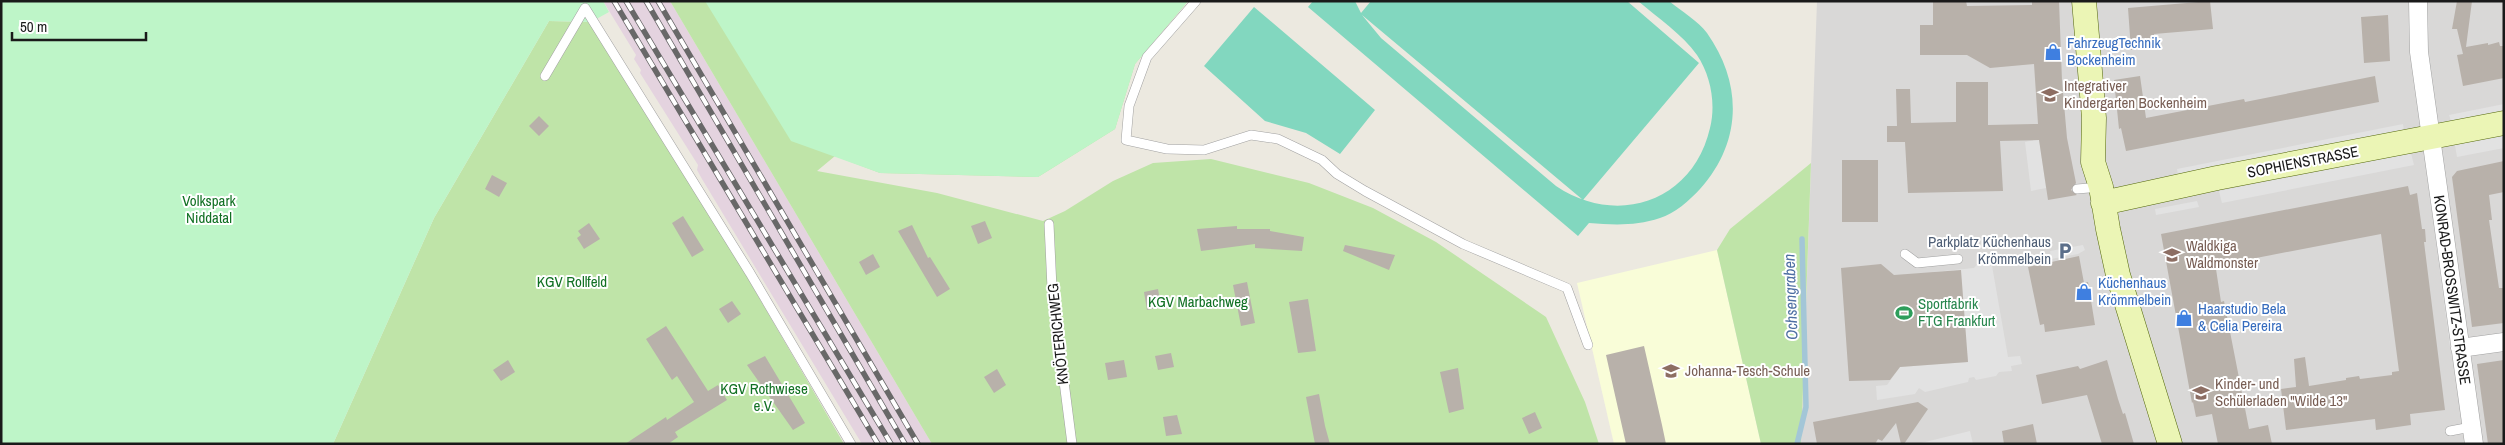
<svg xmlns="http://www.w3.org/2000/svg" width="2505" height="445" viewBox="0 0 2505 445" font-family="'Archivo Narrow',sans-serif">
  <style>
    .residential { fill: #d9d8d7 }
    .industrial { fill: #e4d3df }
    .education { fill: #f9fdd8 }
    .grass { fill: #bfe4a8 }
    .park { fill: #bef5c8 }
    .pitch { fill: #82d7bf }
    .parking { fill: #e2e2e2 }
    .lines { fill: none; stroke-linecap: round; stroke-linejoin: round }
    .stream { stroke: #a3c6d7; stroke-width: 5.5 }
    .building { fill: #b8b1aa }
    .lane-casing { stroke: #a1a1a1; stroke-width: 10 }
    .street-casing { stroke: #a1a1a1; stroke-width: 19 }
    .secondary-casing { stroke: #54680b; stroke-width: 25 }
    .lane { stroke: #fff; stroke-width: 9 }
    .street { stroke: #fff; stroke-width: 18 }
    .secondary { stroke: #ebf5b5; stroke-width: 24 }
    .rail-casing { stroke: #686868; stroke-width: 5.5 }
    .rail { stroke: #fff; stroke-width: 4; stroke-dasharray: 11; stroke-linecap: butt }
    .labels { text-anchor: middle; stroke-width: 4; stroke-linejoin: round; paint-order: stroke }
    .shop-label { font-size: 15px; fill: #366cbe; stroke: #fff; text-anchor: start }
    .education-label { font-size: 15px; fill: #785e54; stroke: #fff; text-anchor: start }
    .street-label { font-size: 15px; fill: #1a1a1a; stroke: #fff }
    .park-label { font-size: 15px; fill: #117023; stroke: #fff }
    .service-label { font-size: 15px; fill: #4e5e75; stroke: #fff; text-anchor: end }
    .leisure-label { font-size: 15px; fill: #27864d; stroke: #fff; text-anchor: start }
    .water-label { font-size: 16px; font-style: italic; fill: #4e6fa3; stroke: #fff }
  </style>
  <rect width="100%" height="100%" fill="#ece9e0"/>
  <path class="residential" d="M1817,1H2504V444H1801Z"/>
  <path class="industrial" d="M603,1H670L932,444H862L702,179L697,170L698,165L640,73L641,70L634,59L636,55Z"/>
  <path class="education" d="M1717,250L1761,444H1614L1577,283Z"/>
  <path class="grass" d="M670,1H1188L1135,64L1115,129L1038,177L880,173L835,156L817,171L937,193L1043,221L1065,211L1113,181L1153,163L1211,159L1309,183L1373,208L1436,242L1546,317L1585,402L1599,444H932Z
    M549,21L591,22L743,270L844,444H333L434,218Z
    M1811,163L1801,444H1761L1717,250L1730,229Z"/>
  <path class="park" d="M1,1H603L609,12L591,22L549,21L434,218L333,444H1Z
    M705,1H1188L1135,64L1115,129L1038,177L880,173L791,141Z"/>
  <path class="pitch" d="M1313,1H1355L1361,13L1371,1H1627L1699,63L1583,200L1362,15L1381,38L1556,186C1617,227 1693,202 1710,128C1716,104 1711,76 1697,55C1682,34 1658,18 1638,1H1669C1681,11 1698,21 1707,33C1743,84 1742,142 1700,189C1690,200 1674,214 1660,218C1636,226 1614,225 1589,223L1578,236L1308,7Z
    M1254,7L1375,110L1340,154L1306,133L1265,121L1204,66Z"/>
  <path class="parking" d="M2504,104V111L2451,121L2449,115Z
    M2403,124L2404,131L2178,175L2177,169Z
    M2504,135V148L2457,157L2455,145Z
    M2039,139L2046,188L2031,191L2025,142Z
    M2411,153L2414,165L2222,203L2219,191Z
    M2432,174L2456,346L2450,347L2427,175Z
    M2197,201L2199,207L2156,215L2155,209Z
    M2083,245L2085,250L2078,254L2051,259L2050,251Z
    M1991,260L2008,357L2020,356L2022,364L2011,366L2012,371L1999,372L1996,376L1976,380L1974,377L1969,378L1968,382L1925,392L1919,388L1915,394L1877,400L1876,386L1887,385L1900,367L1968,362L1967,353L1933,272L1974,268L1979,262Z
    M1970,431L1973,444H1917Z"/>
  <g class="lines">
    <path class="stream" d="M1797,444L1806,407L1802,239"/>
  </g>
  <path class="building" d="M1933,1H1966L1967,6L2032,5V1H2059L2062,81L2067,138L2076,183L2071,190L2077,195L2048,200L2039,140L2000,141L2003,191L1908,193L1905,142H1887V126H1897L1896,89H1910L1911,123L1956,122V82H1988V125L2038,124L2034,64L1990,68L1967,55H1920V25H1933Z
    M2210,1L2213,29L2154,34L2155,48L2131,50L2128,8Z
    M2457,1H2472L2466,47L2488,43V45L2499,42L2500,46H2504V78L2463,86L2457,55L2463,54L2457,29H2452Z
    M2388,15L2390,61L2364,63L2361,17Z
    M2140,76L2146,118L2244,99L2245,102L2375,76L2379,102L2126,151L2121,128L2119,129L2114,80Z
    M539,116L549,126L539,136L529,126Z
    M1842,160H1878V222H1842Z
    M2504,161V192L2489,195L2492,220H2489L2499,288H2504V323L2472,327L2452,177L2457,171Z
    M492,175L507,183L499,197L485,189Z
    M2408,186L2410,195L2417,193L2422,229H2425L2426,242H2424L2445,410L2410,414L2411,425L2376,430L2375,419L2286,430L2281,389L2296,387L2294,359L2305,357L2309,386L2346,380V378L2359,376L2360,379L2392,375V372L2399,371L2381,234L2230,263L2231,267L2216,269L2221,302L2224,301L2249,429L2268,425L2272,444H2218L2212,414L2196,417L2193,402L2192,403L2161,234Z
    M683,216L704,250L692,257L672,223Z
    M985,221L992,238L978,244L971,226Z
    M589,223L600,239L584,249L577,238L581,235L578,231Z
    M912,225L928,258L930,257L950,289L937,297L898,231Z
    M1237,226V229H1270V231L1304,237L1302,251L1255,248V244L1201,251L1197,229Z
    M1345,245L1395,255L1389,270L1343,251Z
    M873,254L880,267L866,275L859,262Z
    M2079,256L2084,283L2088,282L2095,325L2045,332L2044,324L2040,325L2028,267Z
    M1881,264L1894,275L1961,270L1968,362L1900,367L1890,380L1849,381L1841,268Z
    M1247,282L1255,323L1241,326L1233,285Z
    M1158,289L1161,307L1147,310L1144,292Z
    M1308,299L1316,351L1298,353L1289,302Z
    M732,301L741,314L728,323L719,309Z
    M666,326L708,391L718,385L727,400L675,432L678,437L668,444H625L666,417L667,420L694,402L677,376L672,380L646,339Z
    M1644,346L1662,425L1666,444H1626L1606,355Z
    M1171,353L1174,367L1158,370L1155,356Z
    M765,356L805,423L793,430L747,365Z
    M508,360L515,372L501,381L493,370Z
    M1124,360L1127,377L1108,380L1105,363Z
    M2107,360L2118,399L2123,414L2125,413L2134,444H2102L2087,395L2042,404L2036,375L2078,366L2080,369Z
    M2504,360V444H2488L2477,364Z
    M1458,368L1464,409L1449,413L1440,372Z
    M997,369L1006,385L994,393L984,377Z
    M1319,394L1325,426L1330,444H1315L1306,397Z
    M1918,402L1928,409L1904,444H1901L1896,423L1882,441L1878,439L1875,444H1817L1813,422Z
    M1535,412L1542,428L1529,434L1522,418Z
    M1177,415L1182,434L1166,436L1163,417Z
    M2033,424L2037,444H2004L2002,431Z"/>
  <g class="lines">
    <g class="lane-casing">
      <path id="lane" d="M1196,1L1147,57L1129,106L1126,140L1167,149L1204,150L1251,135L1278,139L1322,160L1337,174L1365,191L1463,244L1567,288L1588,345
        M545,76L585,8L750,273L851,444
        M2077,189L2101,187
        M1049,224L1052,288L1072,444
        M1905,254L1917,263L1958,259
        M2450,431L2471,427"/>
    </g>
    <g class="street-casing">
      <path id="street" d="M2418,1L2419,52L2474,444
        M2460,348L2504,342"/>
    </g>
    <g class="secondary-casing">
      <path id="secondary" d="M2084,1L2094,118L2093,162L2101,187L2108,229L2118,275L2170,444
        M2103,203L2217,178L2504,123"/>
    </g>
    <use href="#lane" class="lane"/>
    <use href="#street" class="street"/>
    <use href="#secondary" class="secondary"/>
    <g class="rail-casing">
      <path id="rail" d="M614,1L878,444
        M626,1L891,444
        M646,1L905,444
        M658,1L918,444"/>
    </g>
    <use href="#rail" class="rail"/>
  </g>
  <defs>
    <g id="shop-bare" transform="scale(1.35)"><path d="M-5-2.5h2.3a2.7 3.5 0 0 1 5.4 0H5L5.5 6h-11ZM-1.5-2.5h3a1.5 2.3 0 0 0-3 0Z" fill="#3f7fe0" stroke="#fff" stroke-width="2.5" paint-order="stroke"/></g>
    <g id="school-bare" transform="scale(1.35)"><path d="M0-5L7-2L0 1L-7-2ZM-4 1L0 2.5L4 1V4Q0 6-4 4Z" fill="#8d6e63" stroke="#fff" stroke-width="2.5" paint-order="stroke"/></g>
    <g id="parking-bare" transform="scale(1.35)"><path d="M-3.5-5.5H1a3.5 3.5 0 0 1 0 7H-1V5.5H-3.5ZM-1-3.4V-.6H.8a1.4 1.4 0 0 0 0-2.8Z" fill="#5c6f8a" stroke="#fff" stroke-width="2.5" paint-order="stroke"/></g>
    <g id="stadium-bare" transform="scale(1.35)"><path d="M0-5a6.5 5 0 1 0 0 10a6.5 5 0 1 0 0-10ZM-3.5-1.8h7v3.6h-7Z" fill="#2e9e5b" stroke="#fff" stroke-width="2.5" paint-order="stroke"/></g>
  </defs>
  <g fill-rule="evenodd">
    <use href="#shop-bare" x="2053" y="52"/>
    <use href="#school-bare" x="2050" y="95"/>
    <use href="#parking-bare" x="2065" y="251"/>
    <use href="#school-bare" x="2172" y="255"/>
    <use href="#shop-bare" x="2084" y="292"/>
    <use href="#stadium-bare" x="1904" y="313"/>
    <use href="#shop-bare" x="2184" y="318"/>
    <use href="#school-bare" x="1671" y="371"/>
    <use href="#school-bare" x="2201" y="393"/>
  </g>
  <g class="labels">
    <g class="shop-label">
      <text x="2067" y="48">FahrzeugTechnik<tspan x="2067" dy="17">Bockenheim</tspan></text>
      <text x="2098" y="288">Küchenhaus<tspan x="2098" dy="17">Krömmelbein</tspan></text>
      <text x="2198" y="314">Haarstudio Bela<tspan x="2198" dy="17">&amp; Celia Pereira</tspan></text>
    </g>
    <g class="education-label">
      <text x="2064" y="91">Integrativer<tspan x="2064" dy="17">Kindergarten Bockenheim</tspan></text>
      <text x="2186" y="251">Waldkiga<tspan x="2186" dy="17">Waldmonster</tspan></text>
      <text x="1685" y="376">Johanna-Tesch-Schule</text>
      <text x="2215" y="389">Kinder- und<tspan x="2215" dy="17">Schülerladen "Wilde 13"</tspan></text>
    </g>
    <g class="street-label">
      <text transform="translate(2303 162) rotate(-11)" y="5">SOPHIENSTRASSE</text>
      <text transform="translate(2452 290) rotate(82)" y="5">KONRAD-BROSSWITZ-STRASSE</text>
      <text transform="translate(1058 334) rotate(-96)" y="5">KNÖTERICHWEG</text>
    </g>
    <g class="park-label">
      <text x="209" y="206">Volkspark<tspan x="209" dy="17">Niddatal</tspan></text>
      <text x="572" y="287">KGV Rollfeld</text>
      <text x="1198" y="307">KGV Marbachweg</text>
      <text x="764" y="394">KGV Rothwiese<tspan x="764" dy="17">e.V.</tspan></text>
    </g>
    <g class="service-label">
      <text x="2051" y="247">Parkplatz Küchenhaus<tspan x="2051" dy="17">Krömmelbein</tspan></text>
    </g>
    <g class="leisure-label">
      <text x="1918" y="309">Sportfabrik<tspan x="1918" dy="17">FTG Frankfurt</tspan></text>
    </g>
    <g class="water-label">
      <text transform="translate(1790 297) rotate(-92)" y="6">Ochsengraben</text>
    </g>
  </g>
  <rect width="2505" height="445" fill="none" stroke="#1a1a1a" stroke-width="5"/>
  <path d="M12 32v8h134v-8" fill="none" stroke="#1a1a1a" stroke-width="2.5"/>
  <text x="20" y="32" font-size="15" fill="#1a1a1a" stroke="#ffffff" stroke-width="4" paint-order="stroke">50 m</text>
</svg>
